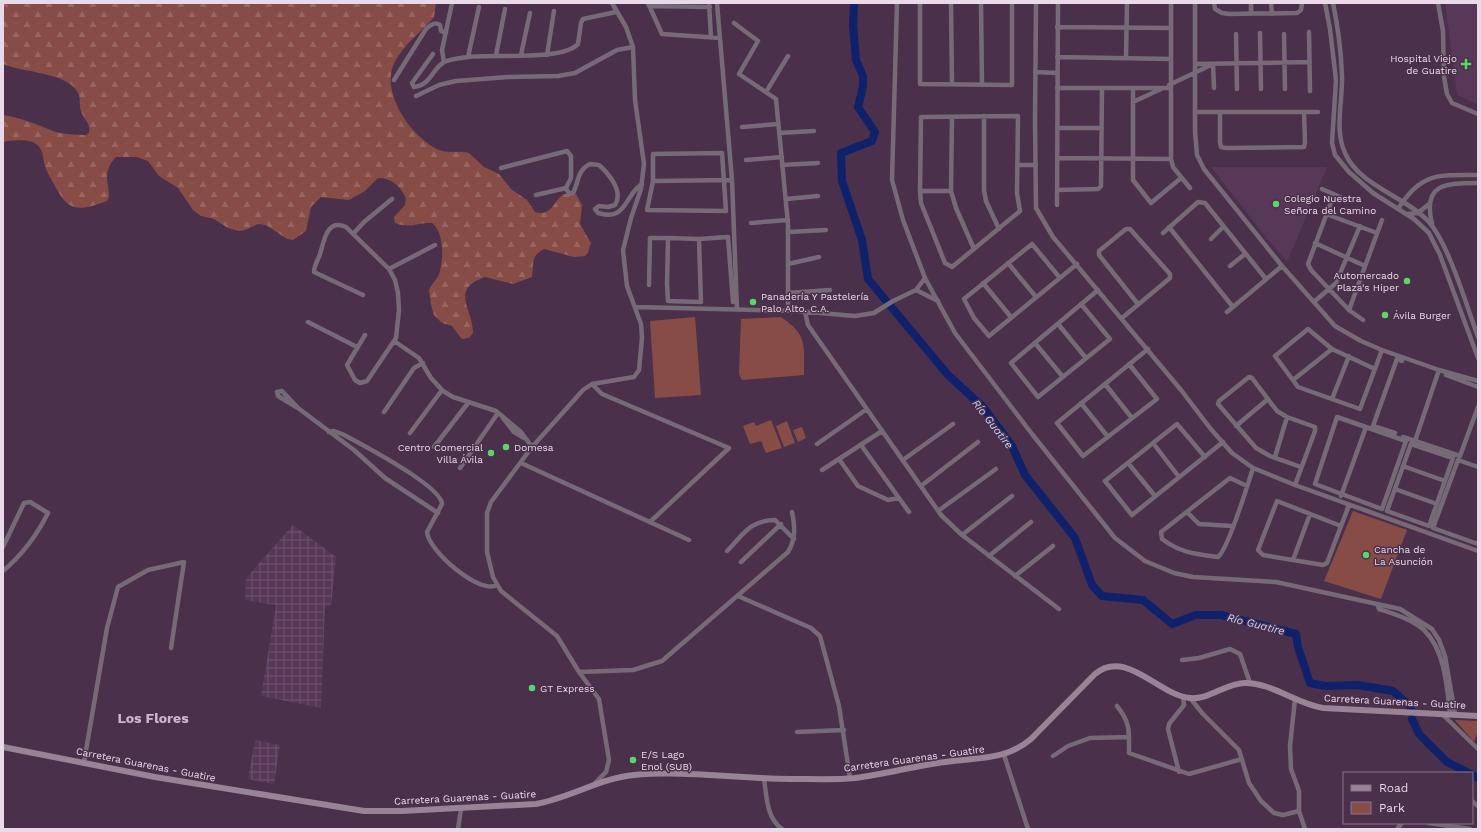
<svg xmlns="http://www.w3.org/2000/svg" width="1481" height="832" viewBox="0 0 1481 832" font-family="'Work Sans',sans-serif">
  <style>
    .built { fill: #583858 }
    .industrial { fill: url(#industrial-grid) }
    .green { fill: #874c46 }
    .forest { fill: url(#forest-firs) }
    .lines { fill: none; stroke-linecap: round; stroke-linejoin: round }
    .river { stroke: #0e216a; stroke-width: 8 }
    .street { stroke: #776a77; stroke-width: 4.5 }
    .secondary { stroke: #988397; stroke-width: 6 }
    .poi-dot { fill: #5cd56d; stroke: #4a304b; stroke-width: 1.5 }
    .labels { text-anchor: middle; stroke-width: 3; stroke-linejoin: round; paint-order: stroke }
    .poi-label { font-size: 10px; fill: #ead9e9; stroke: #4a304b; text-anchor: start }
    .street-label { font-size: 10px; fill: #ead9e9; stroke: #4a304b }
    .water-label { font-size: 11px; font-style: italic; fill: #bfd2fe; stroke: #4a304b }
    .district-label { font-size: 14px; font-weight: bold; fill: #d2b2d2; stroke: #4a304b }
  </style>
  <defs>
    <pattern id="industrial-grid" width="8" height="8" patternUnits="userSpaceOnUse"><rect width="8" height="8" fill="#583858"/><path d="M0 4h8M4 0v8" fill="none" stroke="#705470"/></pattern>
    <pattern id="forest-firs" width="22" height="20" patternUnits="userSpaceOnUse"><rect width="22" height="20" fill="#874c46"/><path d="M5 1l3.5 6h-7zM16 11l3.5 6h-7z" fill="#986561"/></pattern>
  </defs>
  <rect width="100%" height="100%" fill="#4a304b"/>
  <path class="built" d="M1445,3H1478V104L1457,95Z
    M1211,167H1327L1287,262L1269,241Z"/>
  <path class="industrial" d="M293,525L336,557L331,605L325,606L321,708L261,696L276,605L245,600L246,578Z
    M255,740L280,745L274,784L248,779Z"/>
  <path class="green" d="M695,317L701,395L655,398L650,321Z
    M781,317C808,335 804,346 804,375L742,380L739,374L741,319Z
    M771,420L782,448L766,453L761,441L750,444L743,426L754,422L756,426Z
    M787,421L795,443L784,447L776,426Z
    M802,427L806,438L798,442L793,430Z
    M1353,511L1407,530L1381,599L1324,581Z
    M1455,720L1478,721V731L1474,742Z"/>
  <path class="forest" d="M3,3H436L434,17C422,31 400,48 393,66C382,95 412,138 439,150C449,154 459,150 469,153L484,167L499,174L511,189L527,200L535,212C552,217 553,201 564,194H576L582,205L580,224L591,243L588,252L585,256L574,257L544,249C530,256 534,264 532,277L513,284L485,277C449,290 473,308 473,333L469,338L462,339L452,326L442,323L434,315L431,305L429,290C432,284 437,279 439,274C444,261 444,231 432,223C418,222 410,229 395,223L394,217L405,205L406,198C400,186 392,178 378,178L365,191L349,200L321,197L311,207L306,231L293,240L287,239L266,225L258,224L245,230L239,231L228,228L214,219L201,216L193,210L178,188L159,176L148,161L137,157H116C98,175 114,192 107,201C81,210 70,214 56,188C53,182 49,176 46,169C43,163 44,154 40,148C34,138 13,140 3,142V115C22,118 38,125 56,132C61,134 79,135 86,135L89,133C91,123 84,120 81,111C79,105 81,99 78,93C68,72 23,73 3,64Z"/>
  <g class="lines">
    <path class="river" d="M854,3L853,25L856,60L863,76V86L858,107L875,132L872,141L841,153L842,181L862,240L868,279L948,375L983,407L1012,446L1025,475L1075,538L1092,585L1102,596L1143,600L1172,624L1196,615H1221L1296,634L1298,647L1310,683L1325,686L1358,685L1393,691L1411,707
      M1412,719L1419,734L1447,762L1469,773
      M1472,775L1478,778"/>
    <path class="street" d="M648,3L662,34L720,38
      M709,3L711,37
      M717,3L732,180L737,310
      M897,3L892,180L903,220L925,278L955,333L1032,434L1115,538L1145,561L1174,573L1193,577L1276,582L1400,609L1432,629L1439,640L1445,656L1455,714
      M920,3V84L1012,85V3
      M951,3L952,84
      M981,3L982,85
      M1036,3L1035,120L1036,208L1053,237L1181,390L1210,428L1232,453L1253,468L1295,485L1478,551
      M1171,3V159L1173,167L1190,188
      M1195,3V131L1197,155L1204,169L1282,266L1335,326L1361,341L1382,350L1439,370L1478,381
      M1214,3L1215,9L1222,13L1230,14L1297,13L1301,10L1302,3
      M1251,3V14
      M1271,3L1272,14
      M1325,3L1330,29L1336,80L1332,143L1335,155L1349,172L1373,193L1414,219L1429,233L1440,255L1478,358
      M1333,3C1338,27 1341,51 1342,75C1343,101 1334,129 1345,153C1359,186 1405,196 1428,221C1448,242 1467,307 1478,337
      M1438,3L1443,31L1444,77L1447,94L1452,103L1478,114
      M649,6L710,7
      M734,23L758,41L739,74L776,99L788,224V311
      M1057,27L1171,28
      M1309,32L1310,91
      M1260,33L1261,89
      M1236,34L1237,89
      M1284,34L1285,89
      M433,54L412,83L414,87C431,85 432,69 444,62C450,59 461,58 468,57C493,54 563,61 578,44L581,23L583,19L616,12
      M496,55L505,9
      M521,55L530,13
      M547,55L554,11
      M468,57L479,7
      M1057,57L1171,59
      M1126,58L1127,3
      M444,62L442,50L452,3
      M1195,64L1309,62
      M1035,72L1057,73
      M394,80L426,29C430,25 435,21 440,25L441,31L446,33
      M1169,85L1213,64L1214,88
      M1057,88H1171
      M1133,88V180L1151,203L1181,178
      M766,92L788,56
      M416,96L439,85L456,81L508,77L558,76L575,73L617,50L633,47
      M1133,102L1161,89
      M1195,112H1318
      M1220,112V142L1221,147L1226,148L1304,147L1305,143L1304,112
      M984,116V190L986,201L999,229
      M1018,116L1017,193L1020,211L952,267L945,263L921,203L920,191L921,117Z
      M952,117L951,191L956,208L974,249
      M742,127L778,124
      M1057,128H1102
      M779,133L814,131
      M722,153L726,211L647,210L653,181V154Z
      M1057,158L1171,159
      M746,160L782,157
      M782,165L818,163
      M1017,165H1036
      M501,168L567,151L571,156V178L566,188
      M653,181L732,180
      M566,188L569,194L573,193C579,182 577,170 590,164L599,165C608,173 624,191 615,205L608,207L599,206L595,209L598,213C627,222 625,194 642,184
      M1322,189L1340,197
      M1057,190L1098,189L1101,186L1102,88
      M920,191H951
      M1334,194L1308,264L1311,270L1349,310L1363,320
      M536,195L566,188
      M786,199L818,196
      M1057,205L1058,3
      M1398,209C1421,172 1438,175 1478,175
      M1326,214L1377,233
      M1408,214L1418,213L1429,204
      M751,223L788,220
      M1432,224C1422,183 1446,183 1478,183
      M1169,227L1233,307
      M788,232L826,230
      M1163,233L1198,202L1205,203L1266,279
      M353,234L364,222L392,199
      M668,238L699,239
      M1211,239L1223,227
      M1315,243L1365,266
      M1008,263L1036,297
      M788,264L819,257
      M1230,266L1245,254
      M389,269L435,245
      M1060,278L1032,244L964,299L974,318L989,336L1077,264
      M983,283L1011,317
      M649,285L650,238H668L667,284L668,301L701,302L699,239L728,237L733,302
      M916,290L938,301
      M788,293L830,290
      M363,295L314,272C314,266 318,260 320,254C324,241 327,218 346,227L389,269L395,280L398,293L399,310L396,338L367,381L360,383L355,380L347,365L365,335
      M1315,301L1336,283L1360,226
      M1081,304L1110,339L1038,397L1011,363L1098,290
      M636,307L797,311L855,316L874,313L893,301L916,290L925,278
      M1349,310L1382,220
      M805,312L808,325L941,515L962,535L1059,609
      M1227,312L1282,266
      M1122,318L1170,278V274L1130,229H1126L1099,251V255L1138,304
      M308,322L357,347
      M1058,324L1086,358
      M394,341L419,358L431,378L443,391L453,397L496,411L521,432L532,447
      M1035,343L1063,377
      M1129,364L1157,399L1083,456L1057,423L1148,349
      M1375,369L1332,349L1308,329L1275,356L1298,387L1360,409L1382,350
      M1446,375L1478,387
      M1293,380L1332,349
      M592,384L602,394L729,448L650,522
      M1105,384L1132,418
      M1332,399L1349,356
      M1081,403L1108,437
      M298,408L278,396L277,392L282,391L298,408L354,450L385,478L438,513
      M384,412L414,368L423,363
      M1337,417L1406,441L1382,509L1315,484Z
      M503,418L514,432L524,438
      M1236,426L1268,399
      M329,432L334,431L342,434C359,443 441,486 442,504L427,532C428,550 479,595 497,585
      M410,433L442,390
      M1395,433L1373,426L1397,359L1402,361
      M1403,437L1460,456L1478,407
      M1415,441L1439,370
      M1153,443L1179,477
      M817,444L867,409
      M1411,444L1453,458L1429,526L1387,511Z
      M861,445L909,512
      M434,447L468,403
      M1205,457L1177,424L1105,481L1132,515L1223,442
      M1275,457L1287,417
      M839,459L858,486L888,500L899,498
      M903,460L953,424
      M521,463L689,540
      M1128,463L1155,496
      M1403,466L1445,481
      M1478,467L1458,460L1433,528L1478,544
      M460,468L498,413
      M822,470L882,431
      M1295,485L1315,431V427L1287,417L1277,411L1252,378L1249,377L1219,401L1218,404L1256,448L1270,456L1301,467
      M921,486L978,442
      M1247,486L1230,478L1161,532L1162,539C1181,553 1195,554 1218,557C1228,549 1248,484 1253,468
      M1395,489L1437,504
      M1341,496L1366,427
      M938,511L996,469
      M1187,512L1199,524L1232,526
      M1341,526L1277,501L1258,550L1263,555L1323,565L1327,563L1349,505
      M962,535L1012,496
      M3,547L24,503L30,502L48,513C37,535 22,555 3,571
      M727,551C743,535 750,520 775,520L794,539
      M989,556L1031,522
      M1293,560L1310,514
      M741,562L781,524
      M1015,576L1053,546
      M738,596L811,628L820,636L839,706L850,778
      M1377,604L1379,609C1394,614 1412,619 1424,630C1445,650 1447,687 1450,714
      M1182,660L1199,658L1230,649L1240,654L1250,683
      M579,672L633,670L662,661L788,552C796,539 795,527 792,512
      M1190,698L1203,714L1239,750L1249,783L1261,801L1274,813L1283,815L1299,811
      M1295,699L1290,746L1291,769L1299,791V811L1305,829
      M1117,706C1131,723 1129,733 1129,753L1189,774L1242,759
      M1442,714L1478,749
      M797,732L844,730
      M1004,755L1028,829
      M1053,756L1068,746L1090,738L1129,737
      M84,762L107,628L118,587L148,570L184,562L171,648
      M1179,772L1168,729L1169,724L1184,705L1183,697
      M764,779C767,797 766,817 782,829
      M595,783L606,772L609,760L599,699L579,672L557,636L501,591L493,577L487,552V513L491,502L532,447L583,390L592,384L634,377L639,370L642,338L641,324L627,286L623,250L631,218L641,189L644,164L635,100L633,47L626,27L612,3
      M1472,801L1478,806
      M1429,823L1470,829
      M458,829L461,809
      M1397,829L1402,823"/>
    <path class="secondary" d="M3,747L155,777L364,811H402L536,804C570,798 600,778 634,775C686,770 740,779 792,779C813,779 835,780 855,778C885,774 915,766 945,762C977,757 1005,761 1031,739L1095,674C1126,648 1158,695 1190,698C1209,700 1226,683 1245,683C1273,683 1296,704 1323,708L1478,716"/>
  </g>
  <g class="poi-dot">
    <path d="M1464 58h4v4h4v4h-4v4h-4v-4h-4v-4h4z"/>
    <circle cx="1276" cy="204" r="4"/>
    <circle cx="1407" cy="281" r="4"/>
    <circle cx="753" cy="302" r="4"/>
    <circle cx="1385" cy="315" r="4"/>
    <circle cx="506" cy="447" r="4"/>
    <circle cx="491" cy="453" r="4"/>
    <circle cx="1366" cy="555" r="4"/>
    <circle cx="532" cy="688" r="4"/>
    <circle cx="633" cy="760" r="4"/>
  </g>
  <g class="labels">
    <g class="poi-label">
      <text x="1457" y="62" text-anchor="end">Hospital Viejo<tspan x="1457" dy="12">de Guatire</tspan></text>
      <text x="1284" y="202">Colegio Nuestra<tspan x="1284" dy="12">Señora del Camino</tspan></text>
      <text x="1399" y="279" text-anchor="end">Automercado<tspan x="1399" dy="12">Plaza's Hiper</tspan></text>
      <text x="761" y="300">Panadería Y Pastelería<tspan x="761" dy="12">Palo Alto. C.A.</tspan></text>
      <text x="1393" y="319">Ávila Burger</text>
      <text x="483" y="451" text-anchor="end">Centro Comercial<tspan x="483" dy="12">Villa Ávila</tspan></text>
      <text x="514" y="451">Domesa</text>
      <text x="1374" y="553">Cancha de<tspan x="1374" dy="12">La Asunción</tspan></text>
      <text x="540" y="692">GT Express</text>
      <text x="641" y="758">E/S Lago<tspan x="641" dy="12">Enol (SUB)</tspan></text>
    </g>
    <g class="street-label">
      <text transform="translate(1395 701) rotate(3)" y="4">Carretera Guarenas - Guatire</text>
      <text transform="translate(914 758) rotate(-8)" y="4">Carretera Guarenas - Guatire</text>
      <text transform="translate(146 764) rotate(11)" y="4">Carretera Guarenas - Guatire</text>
      <text transform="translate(465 797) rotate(-3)" y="4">Carretera Guarenas - Guatire</text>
    </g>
    <g class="water-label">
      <text transform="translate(993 424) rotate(52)" y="4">Río Guatire</text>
      <text transform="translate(1256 624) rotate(14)" y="4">Río Guatire</text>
    </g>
    <g class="district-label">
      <text x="153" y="723">Los Flores</text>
    </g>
  </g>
  <rect width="1481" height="832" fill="none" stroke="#ead9e9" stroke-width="8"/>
  <rect x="1343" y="772" width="130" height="52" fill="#4a304b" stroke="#8a748a"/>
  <rect x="1351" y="785" width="20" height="6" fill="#988397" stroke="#8a748a"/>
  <text x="1379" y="792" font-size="12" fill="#ead9e9">Road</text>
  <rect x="1351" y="802" width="20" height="12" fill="#874c46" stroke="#8a748a"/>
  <text x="1379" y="812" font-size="12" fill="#ead9e9">Park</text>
</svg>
